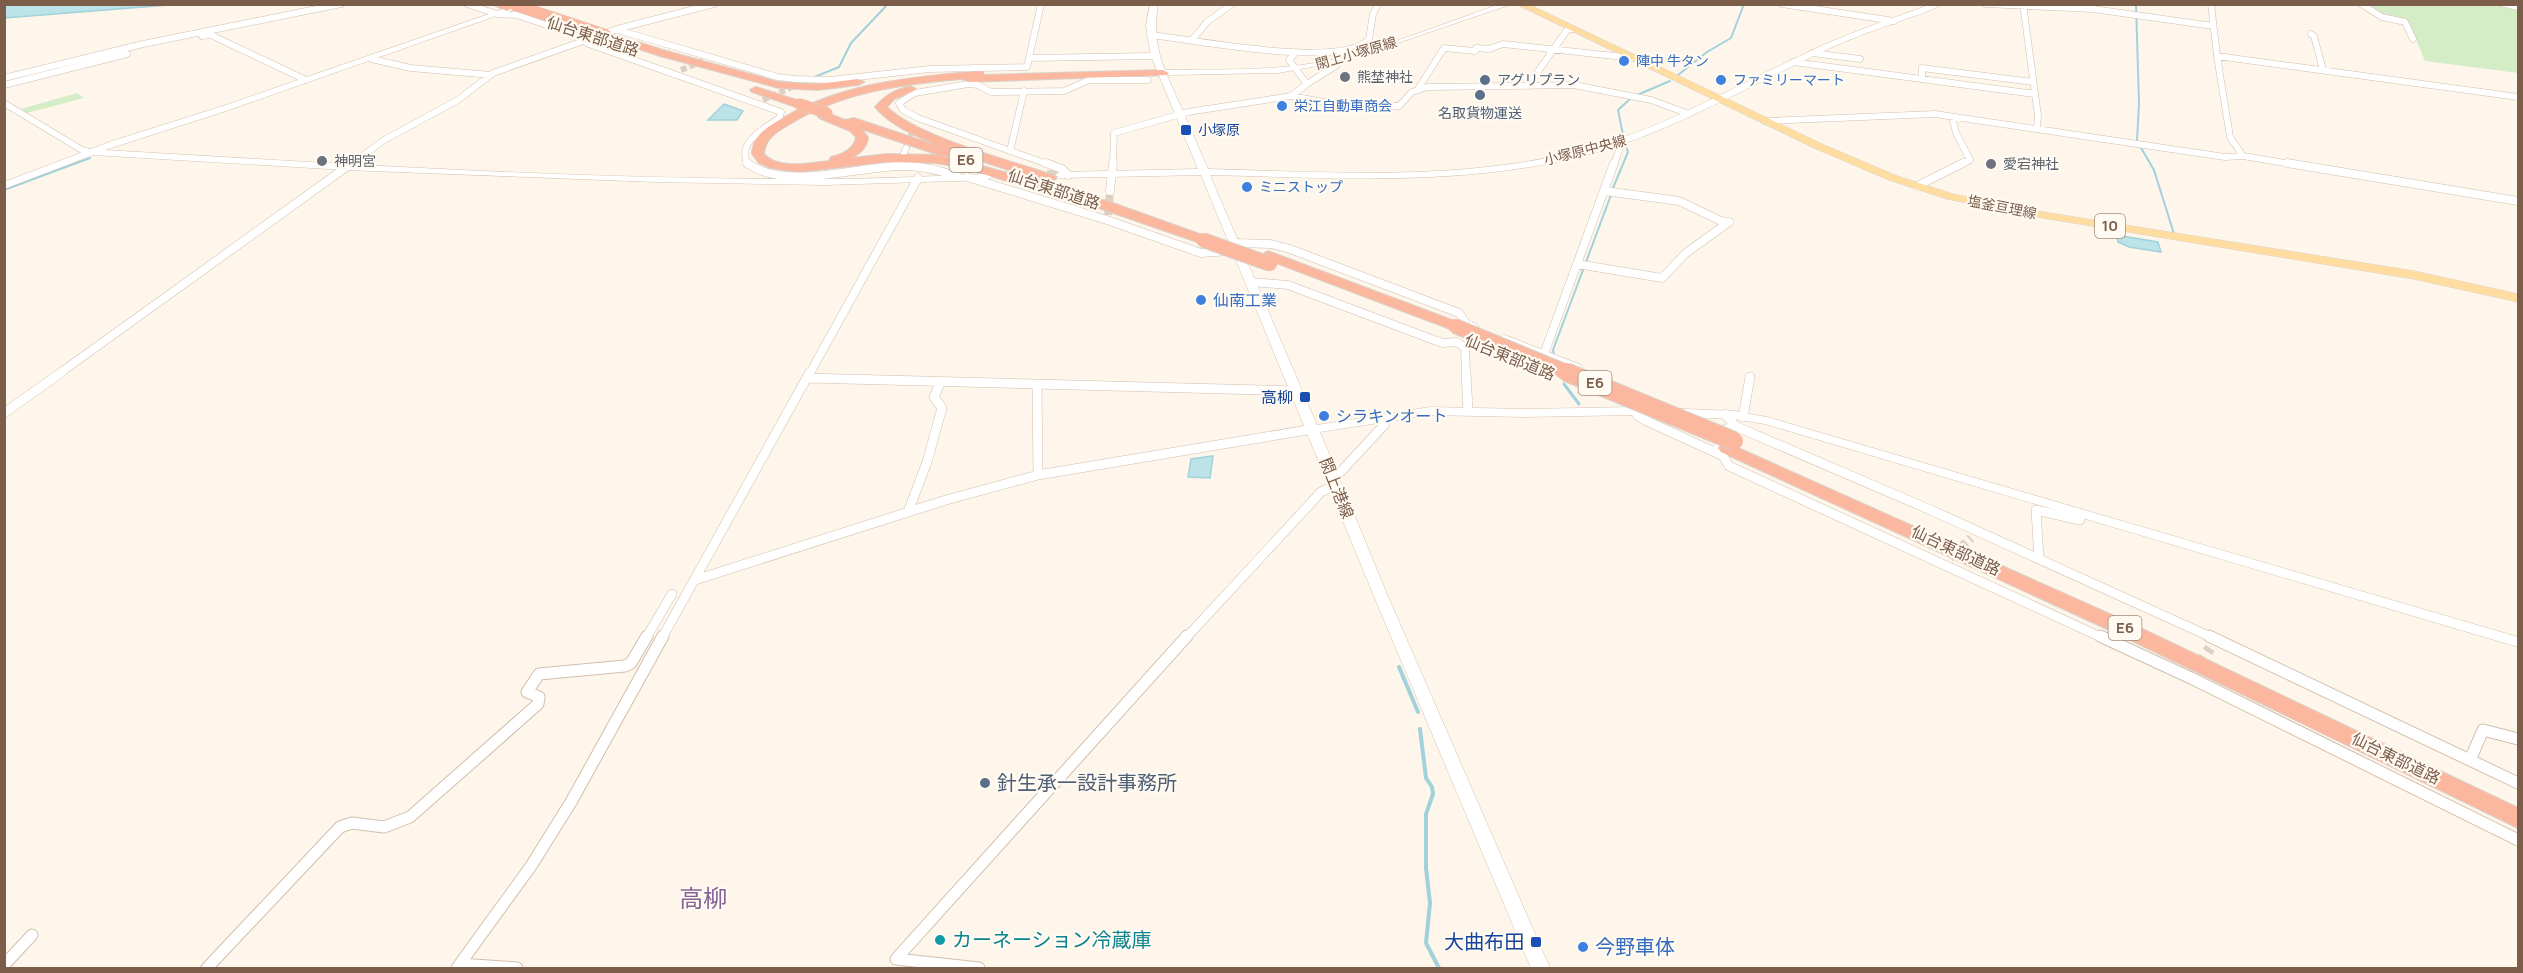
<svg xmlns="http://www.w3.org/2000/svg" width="2523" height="973" viewBox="0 0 2523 973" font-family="Manrope,'Noto Sans JP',sans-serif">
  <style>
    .green { fill: #d5edc6 }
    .water { fill: #bce2ea; stroke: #a1d2dc; stroke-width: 1.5 }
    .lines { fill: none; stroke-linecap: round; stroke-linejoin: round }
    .stream-far2 { stroke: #a1d2dc; stroke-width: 2 }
    .stream-far1 { stroke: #a1d2dc; stroke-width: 3 }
    .stream { stroke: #a1d2dc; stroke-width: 4 }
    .street-tunnel-far3 { stroke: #ddd0c2; stroke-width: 6; stroke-dasharray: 6 3; stroke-linecap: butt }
    .street-tunnel-far2 { stroke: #ddd0c2; stroke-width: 8; stroke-dasharray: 8 4; stroke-linecap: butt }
    .street-tunnel-far1 { stroke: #ddd0c2; stroke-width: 9; stroke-dasharray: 9 4.5; stroke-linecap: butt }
    .street-tunnel { stroke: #ddd0c2; stroke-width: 11; stroke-dasharray: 11 6; stroke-linecap: butt }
    .secondary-tunnel { stroke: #ddd0c2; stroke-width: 10; stroke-dasharray: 10 5; stroke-linecap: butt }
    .street-far3-casing { stroke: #d2beae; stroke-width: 7 }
    .street-far2-casing { stroke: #d2beae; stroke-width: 9 }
    .street-far1-casing { stroke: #d2beae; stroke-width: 10 }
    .street-casing { stroke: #d2beae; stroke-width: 13 }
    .secondary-casing { stroke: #d7c1ad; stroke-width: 1 }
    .primary-casing { stroke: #dad2cc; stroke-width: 1 }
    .highway-casing { stroke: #dad2cc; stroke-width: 2 }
    .street-far3 { stroke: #fff; stroke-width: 6 }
    .street-far2 { stroke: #fff; stroke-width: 8 }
    .street-far1 { stroke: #fff; stroke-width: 9 }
    .street { stroke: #fff; stroke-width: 11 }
    .secondary { fill: #fff; fill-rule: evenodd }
    .primary { fill: #ffdda0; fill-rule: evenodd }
    .highway { fill: #fbb89e; fill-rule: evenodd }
    .highway-bridge-far2-casing { stroke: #dad2cc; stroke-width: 12; stroke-linecap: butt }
    .highway-bridge-far1-casing { stroke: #dad2cc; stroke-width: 16; stroke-linecap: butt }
    .highway-bridge-casing { stroke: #dad2cc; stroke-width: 20; stroke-linecap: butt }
    .highway-bridge-far2 { stroke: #fbb89e; stroke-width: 11 }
    .highway-bridge-far1 { stroke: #fbb89e; stroke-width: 14 }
    .highway-bridge { stroke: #fbb89e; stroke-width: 18 }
    .shop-dot { fill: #3f7fe0; stroke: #fffaf2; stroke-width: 2 }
    .worship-dot { fill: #6b7280; stroke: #fffaf2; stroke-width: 2 }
    .service-dot { fill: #5c6f8a; stroke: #fffaf2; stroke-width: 2 }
    .transit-dot { fill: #1a4fb4; stroke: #fffaf2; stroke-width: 2 }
    .culture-dot { fill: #0f9aa8; stroke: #fffaf2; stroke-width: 2 }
    .labels { text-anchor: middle; stroke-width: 4.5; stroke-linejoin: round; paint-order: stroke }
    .far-street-label { font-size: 14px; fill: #7b5d4a; stroke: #fffaf2 }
    .far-shop-label { font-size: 14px; fill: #366cbe; stroke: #fffaf2; text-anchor: start }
    .far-worship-label { font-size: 14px; fill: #5b616d; stroke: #fffaf2; text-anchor: start }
    .far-service-label { font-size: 14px; fill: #4e5e75; stroke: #fffaf2; text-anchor: start }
    .far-transit-label { font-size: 14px; fill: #164399; stroke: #fffaf2; text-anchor: start }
    .shield { fill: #fffaf2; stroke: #a38c7c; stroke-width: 1.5 }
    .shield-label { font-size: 15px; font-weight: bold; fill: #7b5d4a }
    .street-label { font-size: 16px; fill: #7b5d4a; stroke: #fffaf2 }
    .shop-label { font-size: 16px; fill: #366cbe; stroke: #fffaf2; text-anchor: start }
    .transit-label { font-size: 16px; fill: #164399; stroke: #fffaf2; text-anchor: end }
    .near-service-label { font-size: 20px; fill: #4e5e75; stroke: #fffaf2; text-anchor: start }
    .near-culture-label { font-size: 20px; fill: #0d838f; stroke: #fffaf2; text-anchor: start }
    .near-transit-label { font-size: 20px; fill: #164399; stroke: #fffaf2; text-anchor: end }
    .near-shop-label { font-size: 20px; fill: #366cbe; stroke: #fffaf2; text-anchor: start }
    .near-quarter-label { font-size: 24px; fill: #866397; stroke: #fffaf2 }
  </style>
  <rect width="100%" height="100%" fill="#fef6ea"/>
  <path class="green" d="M2492,4L2518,10V73L2425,61L2409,23L2385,17L2364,5Z
    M77,93L84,98L27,113L21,109Z"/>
  <path class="water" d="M5,4H168V5L5,18Z
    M724,104L743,111L737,120H708Z
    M2116,235L2158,242L2161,252L2129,247L2118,242Z
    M1213,456L1210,478L1188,477L1191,459Z"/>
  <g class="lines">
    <path class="stream-far2" d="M2136,4L2139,103L2137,141L2154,170L2174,234
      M1678,75L1707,52L1731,38L1744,4
      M812,78L839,67L851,43L888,4
      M1637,95L1670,81
      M1623,135L1618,110L1630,99
      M1613,188L1628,152L1626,146
      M4,190L90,158
      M1586,262L1611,195
      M1554,356L1553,350L1583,270"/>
    <path class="stream-far1" d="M1564,384L1579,404"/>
    <path class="stream" d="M1399,667L1418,712
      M1420,729L1426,778L1432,787L1433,794L1426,814V868L1430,903L1426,943L1439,968"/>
    <path class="street-tunnel-far3" d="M681,70L705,60
      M763,100L799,84
      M906,148L916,123"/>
    <path class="street-tunnel-far2" d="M1108,215L1110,191"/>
    <path class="street-tunnel-far1" d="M1950,558L1971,538"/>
    <path class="street-tunnel" d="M2198,666L2210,648"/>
    <path class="secondary-tunnel" d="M1002,176L1060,175"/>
    <g class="street-far3-casing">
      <path id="street-far3" d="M467,4L497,14L517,15L587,39L586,43L781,112L780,117C764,130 736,141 748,165
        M1782,4L1894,21
        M1986,4L2093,9L2213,26
        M2023,4L2038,116L2037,129
        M2211,4L2217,56
        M2361,4L2382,17L2405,22L2413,39
        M618,30L778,77L795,79L830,80L930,69L1027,67L1041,4
        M2311,34L2314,36L2323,70
        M1150,35C1191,39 1343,70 1369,39L1373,14L1378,4
        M202,36L211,35L306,80
        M1192,40L1207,22L1232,4
        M1812,53L1860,59
        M1029,58L1155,56
        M371,59L411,68L491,75
        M1793,62L2035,94
        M4,78L143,44L341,4
        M1922,79V68L2033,82
        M1307,84L1337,65
        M4,85L127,54
        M1528,86L1567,30L1572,29
        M1418,89L1444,48L1475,51L1476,48L1489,49L1503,44L1633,58
        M1291,96L1340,105L1399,106L1412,92L1427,87L1574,85L1651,100L1689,114
        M4,103L82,150L90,152
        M1952,117L1956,133L1970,160L1960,165
        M1765,121L1935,114L2225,157L2243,156L2297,165
        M1010,151L1024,91
        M904,153L906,148
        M2243,156L2230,137L2217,56L2518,97
        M350,165L384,140L458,100L493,73L617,29L714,4
        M1050,165L918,118L903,110L899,103L915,93L968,84L978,85L991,92L1064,91L1089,80H1148
        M1113,165L1114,133L1188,112L1291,96L1307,84L1289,60L1295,53
        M1614,165L1620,147L1614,144"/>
    </g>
    <g class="street-far2-casing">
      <path id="street-far2" d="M747,163C786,192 860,165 905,166C924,166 942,171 959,177
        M1046,163L1062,169L1068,175
        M2287,163L2518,201
        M967,177L1107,220L1201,253L1229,251
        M1917,186L1963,163
        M1110,191L1113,163
        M1605,191L1679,201L1721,221L1729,222
        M1235,243L1271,244L1290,249L1459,313L1467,325L1474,327
        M1577,264L1662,278L1686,253L1729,222
        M1251,282L1288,285L1434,340L1443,343L1457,342L1465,348L1466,373
        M1504,339L1578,368
        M1544,354L1614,163
        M60,373L352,163
        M810,373L918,178"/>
    </g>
    <g class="street-far1-casing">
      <path id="street-far1" d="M1466,372L1468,411
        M807,378L1297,391
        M1037,386L1038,475
        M1635,411L1638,416L1649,422L1719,454
        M4,413L62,372
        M1725,414L1735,426L1933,511L2213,638
        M1743,417L1750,377
        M1735,426L1724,430L1718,448L1729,466L2103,638
        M1334,479L1385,424L1383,419
        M908,512L927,462L942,408L934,397L940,383
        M2039,558L2036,510L2080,520L2079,513
        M695,580L946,500L1038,475L1313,429
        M646,638L672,594
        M662,638L810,372
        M1186,638L1321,492L1336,485"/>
    </g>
    <g class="street-casing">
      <path id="street" d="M2100,636L2191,678L2518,840
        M2209,636L2518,783
        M2470,760L2483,730L2518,739
        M460,964L517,968
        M4,965L32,935
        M207,968L340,827L352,823L384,827L410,817L538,704L539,697L527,692L539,674L625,666L631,663L647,636
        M457,968L531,866L571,802L663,636
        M979,968L896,959L1187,636"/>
    </g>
    <g class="secondary-casing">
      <path id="secondary" d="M518,4H530L229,110L105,150C344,164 584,180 824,179C878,179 933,176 987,174L992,177L987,180L825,185L655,182L346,170L93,155L4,189V182L112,141L223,106Z
        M1150,4H1158C1154,28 1156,48 1165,70C1224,69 1286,72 1343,57C1396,43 1448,22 1500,4H1512L1345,61L1278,73L1167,75L1208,169C1328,172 1452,181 1570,153C1653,134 1728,90 1804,54C1845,34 1888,20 1931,4H1942C1930,12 1914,16 1900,21C1873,31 1846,40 1820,53C1748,86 1680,127 1604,150C1477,188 1341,178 1210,175L1317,425L1430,407L1524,409L1635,407L1734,411L1767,417L2518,637V647L1765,424L1734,419L1635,415L1524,417L1430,415L1320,432L1387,594L1550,968H1531L1373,594L1201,175L1060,178L1055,175L1060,172L1198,169L1151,56L1146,26Z
        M2500,4L2518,6V10L2500,6Z"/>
    </g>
    <g class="primary-casing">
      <path id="primary" d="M1516,4H1528L1822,144L1897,176L1953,194L2037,211L2414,271L2518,294V302L2414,279L2037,217L1947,199L1889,180L1814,148Z"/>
    </g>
    <g class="highway-casing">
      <path id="highway" d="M492,4H507L512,8L507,11Z
        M606,32L663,50L779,82L818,84L858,79L864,82L858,85L818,90L779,88L660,56L602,37L601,35Z
        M1163,70L1169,73L1167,75L968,82L962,79C902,84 842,92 790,124C778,131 765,138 764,154C778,170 810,163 829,161L831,157C842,154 854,150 856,137L850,131L819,118L817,115L823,111L845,120L854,118L950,150L952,153L950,156H942L861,129L868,137C867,148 860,154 851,158L887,154L935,155L961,160L1110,202L1208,237L1210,240L1203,244L1093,206L959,167L935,163L887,162L799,172L770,168L759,163L752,154C752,135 769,126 783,118C842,83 912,77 979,71L983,72L984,75Z
        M910,86L916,89L914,91L894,99L887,107C917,137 1013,161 1055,176L1056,179L1050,183L1045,182C1002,166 902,142 875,107C885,95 895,90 910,86Z
        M756,87L803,102L805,104L799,108L752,92L750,90Z
        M1268,251L1460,323L1463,326L1455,331L1450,329L1263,258L1261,255Z
        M1727,443L2132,624L2518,808V828L2118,634L1721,452L1718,448L1721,444Z"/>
    </g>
    <use href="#street-far3" class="street-far3"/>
    <use href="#street-far2" class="street-far2"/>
    <use href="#street-far1" class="street-far1"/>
    <use href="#street" class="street"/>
    <use href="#secondary" class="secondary"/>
    <use href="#primary" class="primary"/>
    <use href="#highway" class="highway"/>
    <g class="highway-bridge-far2-casing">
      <path id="highway-bridge-far2" d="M515,5L606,35
        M799,104L827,113"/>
    </g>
    <g class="highway-bridge-far1-casing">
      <path id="highway-bridge-far1" d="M1203,240L1270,264
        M1455,326L1569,373"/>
    </g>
    <g class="highway-bridge-casing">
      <path id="highway-bridge" d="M1566,372L1734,441"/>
    </g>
    <use href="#highway-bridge-far2" class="highway-bridge-far2"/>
    <use href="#highway-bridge-far1" class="highway-bridge-far1"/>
    <use href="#highway-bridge" class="highway-bridge"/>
  </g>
  <g class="shop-dot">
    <circle cx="1624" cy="61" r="6"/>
    <circle cx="1721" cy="80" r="6"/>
    <circle cx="1282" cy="106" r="6"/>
    <circle cx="1247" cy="187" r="6"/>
    <circle cx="1201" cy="300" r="6"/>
    <circle cx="1324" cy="416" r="6"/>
    <circle cx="1583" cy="947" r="6"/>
  </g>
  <g class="worship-dot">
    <circle cx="1345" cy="77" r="6"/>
    <circle cx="322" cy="161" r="6"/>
    <circle cx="1991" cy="164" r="6"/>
  </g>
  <g class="service-dot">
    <circle cx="1485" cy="80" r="6"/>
    <circle cx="1480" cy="95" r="6"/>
    <circle cx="985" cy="783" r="6"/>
  </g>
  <g class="transit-dot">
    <rect x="1180" y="124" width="12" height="12" rx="3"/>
    <rect x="1299" y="391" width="12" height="12" rx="3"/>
    <rect x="1530" y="936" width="12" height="12" rx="3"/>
  </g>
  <circle class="culture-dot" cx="940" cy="940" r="6"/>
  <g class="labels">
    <g class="far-street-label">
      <text transform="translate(1356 53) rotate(-16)" y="5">閖上小塚原線</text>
      <text transform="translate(1585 150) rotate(-14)" y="5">小塚原中央線</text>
      <text transform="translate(2002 207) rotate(11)" y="5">塩釜亘理線</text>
    </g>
    <g class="far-shop-label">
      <text x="1636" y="66">陣中 牛タン</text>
      <text x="1733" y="85">ファミリーマート</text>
      <text x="1294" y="111">栄江自動車商会</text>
      <text x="1259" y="192">ミニストップ</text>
    </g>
    <g class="far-worship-label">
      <text x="1357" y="82">熊埜神社</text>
      <text x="334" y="166">神明宮</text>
      <text x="2003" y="169">愛宕神社</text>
    </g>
    <g class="far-service-label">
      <text x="1497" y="85">アグリプラン</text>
      <text x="1480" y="118" text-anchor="middle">名取貨物運送</text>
    </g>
    <g class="far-transit-label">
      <text x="1198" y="135">小塚原</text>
    </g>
    <g class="shield">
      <rect x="949.5" y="148" width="33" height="24" rx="4.5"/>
      <rect x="2095" y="214" width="30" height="24" rx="4.5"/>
      <rect x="1578.5" y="371" width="33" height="24" rx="4.5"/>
      <rect x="2108.5" y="616" width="33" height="24" rx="4.5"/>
    </g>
    <g class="shield-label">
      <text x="966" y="165">E6</text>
      <text x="2110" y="231">10</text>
      <text x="1595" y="388">E6</text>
      <text x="2125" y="633">E6</text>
    </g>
    <g class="street-label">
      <text transform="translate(593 36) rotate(18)" y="6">仙台東部道路</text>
      <text transform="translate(1054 189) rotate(18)" y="6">仙台東部道路</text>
      <text transform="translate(1510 357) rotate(22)" y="6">仙台東部道路</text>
      <text transform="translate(1337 488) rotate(68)" y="6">閖上港線</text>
      <text transform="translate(1956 550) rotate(25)" y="6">仙台東部道路</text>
      <text transform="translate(2396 758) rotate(26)" y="6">仙台東部道路</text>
    </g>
    <g class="shop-label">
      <text x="1213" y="306">仙南工業</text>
      <text x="1336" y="422">シラキンオート</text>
    </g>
    <g class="transit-label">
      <text x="1293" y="403">高柳</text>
    </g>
    <g class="near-service-label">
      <text x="997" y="790">針生承一設計事務所</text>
    </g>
    <g class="near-culture-label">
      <text x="952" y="947">カーネーション冷蔵庫</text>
    </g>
    <g class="near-transit-label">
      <text x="1524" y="949">大曲布田</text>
    </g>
    <g class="near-shop-label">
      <text x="1595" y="954">今野車体</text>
    </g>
    <g class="near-quarter-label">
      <text x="703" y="907">高柳</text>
    </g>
  </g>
  <rect width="2523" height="973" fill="none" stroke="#7b5d4a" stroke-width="12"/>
</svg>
